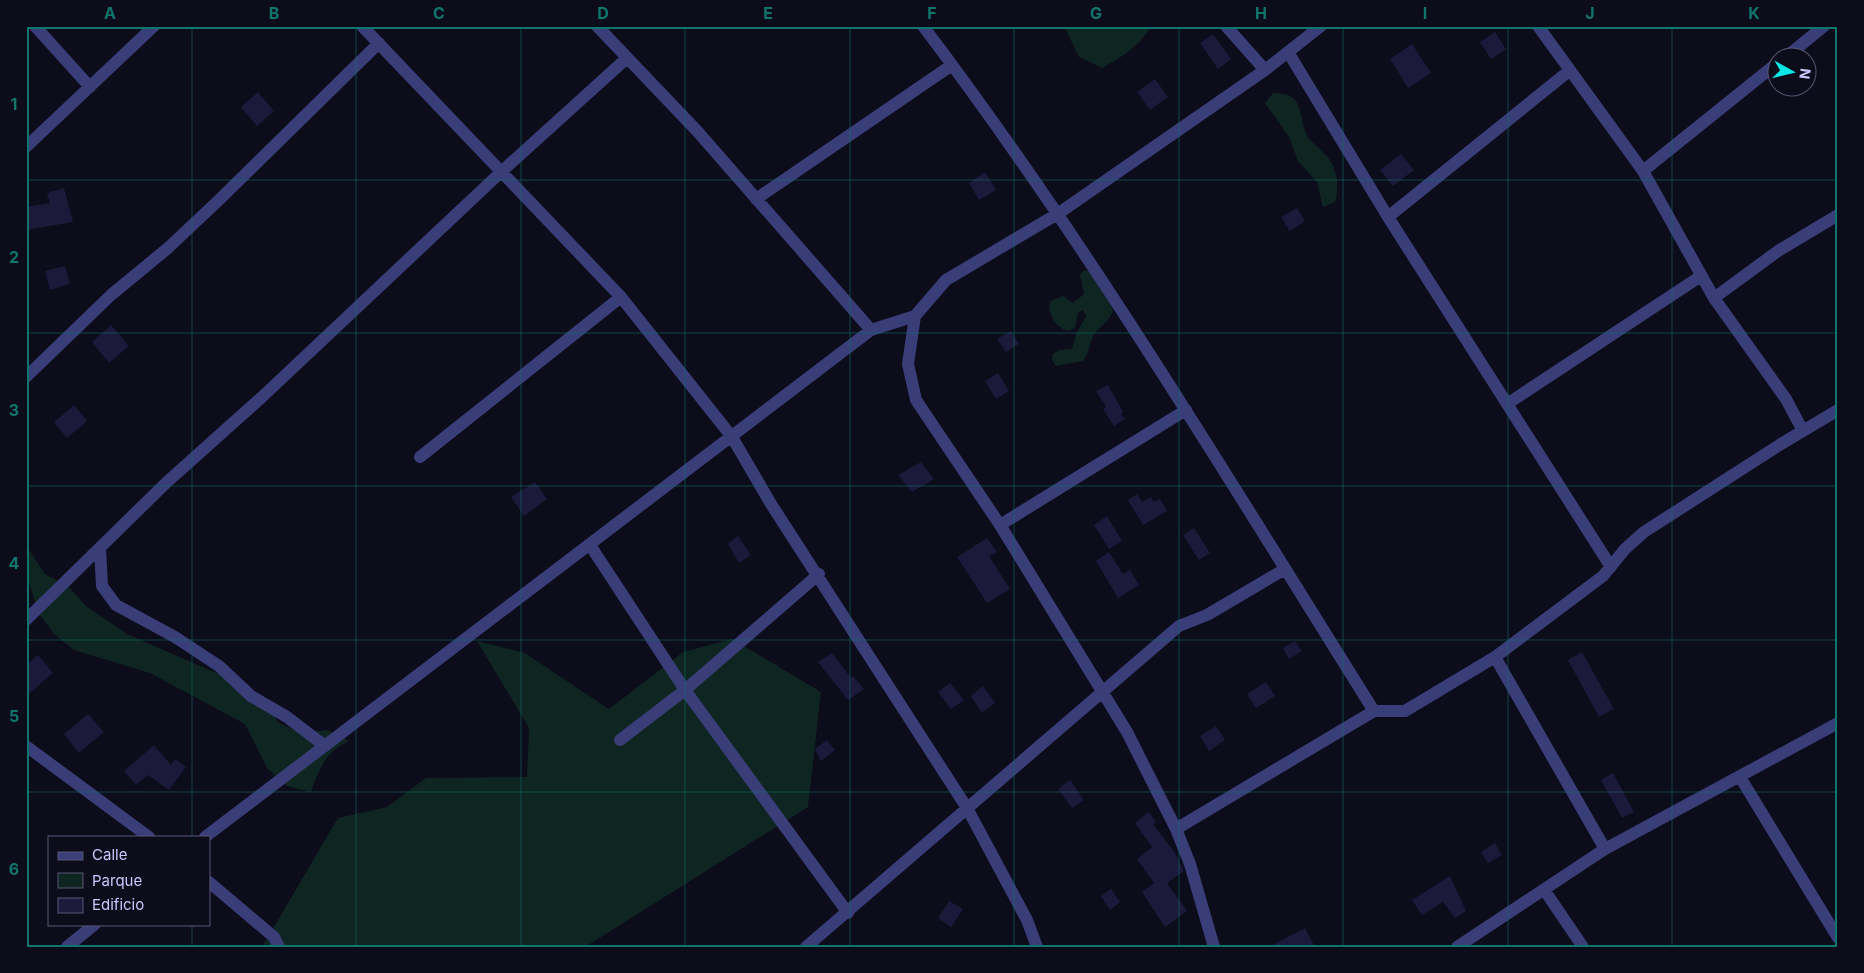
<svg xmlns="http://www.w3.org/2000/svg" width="1864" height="973" viewBox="0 0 1864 973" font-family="Inter,sans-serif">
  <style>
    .green { fill: #0f2522 }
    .building { fill: #1c193b }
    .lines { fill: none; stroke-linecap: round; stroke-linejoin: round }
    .minor { stroke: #393d78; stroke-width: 12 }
    .grid { fill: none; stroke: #0f766e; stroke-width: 1; stroke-opacity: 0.55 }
    .neatline { fill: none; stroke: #0f766e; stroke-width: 2 }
    .grid-label { font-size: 16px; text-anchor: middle; font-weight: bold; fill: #0f766e }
  </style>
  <rect width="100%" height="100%" fill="#0d0c1b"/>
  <path class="green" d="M1064,26H1151C1140,46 1122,57 1102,68L1079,57Z
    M1273,93C1306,93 1297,114 1307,135C1310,141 1318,147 1323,152C1337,165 1340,185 1335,202L1323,207L1317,182L1298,161L1289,137L1265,103Z
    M1084,270L1090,271L1113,309C1112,320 1099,326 1094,335C1088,344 1091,350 1083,361L1056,366L1052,360L1053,354L1059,350L1072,349L1076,334L1086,316L1083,310L1078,313L1075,327L1070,331C1056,329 1047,315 1050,301L1063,296L1073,303L1084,294L1080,275Z
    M26,545L45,574L68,586L86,606L127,634L244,685L265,702L279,723L302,733L327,730L349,741C326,751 319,769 311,792L287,786L267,768L245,724L150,673L74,650L55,635L39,614L26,573Z
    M732,639L821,692L808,807L585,947H262L338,818L387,807L426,778L527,777L529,728L477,641L525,653L609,709L683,652Z"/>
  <path class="building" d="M1495,32L1506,49L1491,59L1480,42Z
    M1213,34L1231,59L1218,69L1200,43Z
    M1412,44L1431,73L1408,88L1390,59Z
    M1155,79L1168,97L1150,110L1137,92Z
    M258,92L274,111L257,126L241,107Z
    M1401,154L1414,170L1393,186L1380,170Z
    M985,172L996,190L979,200L969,183Z
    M64,188L73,222L26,230V207L50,203L47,193Z
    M1297,208L1305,221L1290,231L1281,217Z
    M65,266L70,284L50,290L45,271Z
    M111,325L129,346L109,363L92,342Z
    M1011,331L1019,344L1006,352L997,339Z
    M998,373L1009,391L996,399L985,381Z
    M1108,385L1123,412L1121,414L1125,419L1114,426L1103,409L1106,407L1096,391Z
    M74,405L87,421L67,438L54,422Z
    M921,462L934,479L912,492L898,475Z
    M535,482L547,499L524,516L511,497Z
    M1137,494L1142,502L1151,497L1154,502L1160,499L1167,511L1143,525L1128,500Z
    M1107,516L1122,541L1109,549L1094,525Z
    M1194,528L1210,553L1199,560L1183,535Z
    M738,536L751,555L739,563L728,544Z
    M987,538L997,552L989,556L1010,589L987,603L957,557Z
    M1109,552L1123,574L1130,570L1139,585L1118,598L1096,561Z
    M1295,641L1302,651L1289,659L1283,648Z
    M1582,652L1614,709L1599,717L1568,660Z
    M832,653L851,678L853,676L864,689L848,700L818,662Z
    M38,655L53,673L26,696V665Z
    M1266,682L1275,696L1256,708L1247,694Z
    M950,683L964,700L951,709L938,692Z
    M983,686L995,703L982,713L971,696Z
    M88,714L104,732L79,753L64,734Z
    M1216,726L1225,740L1209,751L1200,736Z
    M827,740L835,750L821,761L815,749Z
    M154,745L171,765L175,759L186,767L169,790L148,775L136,785L124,771Z
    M1613,773L1634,812L1622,818L1601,780Z
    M1070,780L1084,800L1072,808L1058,789Z
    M1149,812L1156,822L1153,824L1175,853L1184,871L1167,883L1187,911L1165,927L1142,892L1154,883L1137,859L1152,847L1135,823Z
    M1495,843L1502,855L1488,863L1481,852Z
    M1450,876L1466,911L1455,918L1443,902L1422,915L1412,900Z
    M1111,889L1120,902L1110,910L1101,896Z
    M949,901L963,909L951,927L938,918Z
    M1305,928L1315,947H1269Z"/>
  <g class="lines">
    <path class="minor" d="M35,26L90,87
      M362,26L621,297L732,437L771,504L967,808L1027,920L1037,947
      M597,26L698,132L871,330L915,316
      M923,26C1088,244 1229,480 1374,711
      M1226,26L1265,70
      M1538,26L1643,171L1714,298L1786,399L1803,431
      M1288,52L1388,217L1611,567
      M1785,58L1824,26
      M26,147L154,26
      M1643,171L1776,64
      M756,199L952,65
      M1388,217L1569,71
      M1714,298L1778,251L1838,215
      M26,377L111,295L168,248L220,199L379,43
      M1507,404L1701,276
      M420,457L621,297
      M1000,525L1186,410
      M590,545L685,690L848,913
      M100,548L102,586L116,605L175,637L219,666L251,696L287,717L325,746
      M26,620L167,482L262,397L500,173L627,58
      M1495,657L1605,849
      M620,740L685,690L819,574
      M26,746L149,837
      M1740,777L1838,938
      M1176,829L1374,711H1405L1495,657L1603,576L1625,549L1644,532L1781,444L1838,410
      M205,837L871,330
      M209,882L274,937L279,947
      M1545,891L1583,947
      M67,947L95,924
      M806,947L1179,626L1207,615L1285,569
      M1214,947L1190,864L1176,829L1127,732L1000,525L916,400L908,364L915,316L946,280L1059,213L1265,70L1321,26
      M1457,947L1605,849L1838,723"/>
  </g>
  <path class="grid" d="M192,26V837M356,26V947M521,26V947M685,26V947M850,26V947M1014,26V947M1179,26V947M1343,26V947M1508,26V947M1672,26V947M26,180H1838M26,333H1838M26,486H1838M26,640H1838M26,792H1838M192,924V947"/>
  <rect width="1864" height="973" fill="none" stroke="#0d0c1b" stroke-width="55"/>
  <rect x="48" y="836" width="162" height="90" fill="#0d0c1b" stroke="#585775"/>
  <rect x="58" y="852" width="25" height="8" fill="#393d78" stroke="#585775"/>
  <text x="92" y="860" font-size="15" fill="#c9c8fd">Calle</text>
  <rect x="58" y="873" width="25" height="15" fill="#0f2522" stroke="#585775"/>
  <text x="92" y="886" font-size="15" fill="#c9c8fd">Parque</text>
  <rect x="58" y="898" width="25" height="15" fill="#1c193b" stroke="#585775"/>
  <text x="92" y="910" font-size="15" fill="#c9c8fd">Edificio</text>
  <g transform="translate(1792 72) rotate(98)"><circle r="24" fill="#0d0c1b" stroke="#585775"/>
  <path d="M0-4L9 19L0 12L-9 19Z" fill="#0ae7e6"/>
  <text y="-8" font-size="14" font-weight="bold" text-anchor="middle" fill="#c9c8fd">N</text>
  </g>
  <rect x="28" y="28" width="1808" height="918" class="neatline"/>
  <g class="grid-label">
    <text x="110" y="19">A</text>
    <text x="274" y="19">B</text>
    <text x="439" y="19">C</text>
    <text x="603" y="19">D</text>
    <text x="768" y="19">E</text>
    <text x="932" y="19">F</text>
    <text x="1096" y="19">G</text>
    <text x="1261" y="19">H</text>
    <text x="1425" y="19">I</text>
    <text x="1590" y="19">J</text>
    <text x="1754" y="19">K</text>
    <text x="14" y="110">1</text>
    <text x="14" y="263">2</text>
    <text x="14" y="416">3</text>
    <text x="14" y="569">4</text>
    <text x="14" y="722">5</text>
    <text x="14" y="875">6</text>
  </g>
</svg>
